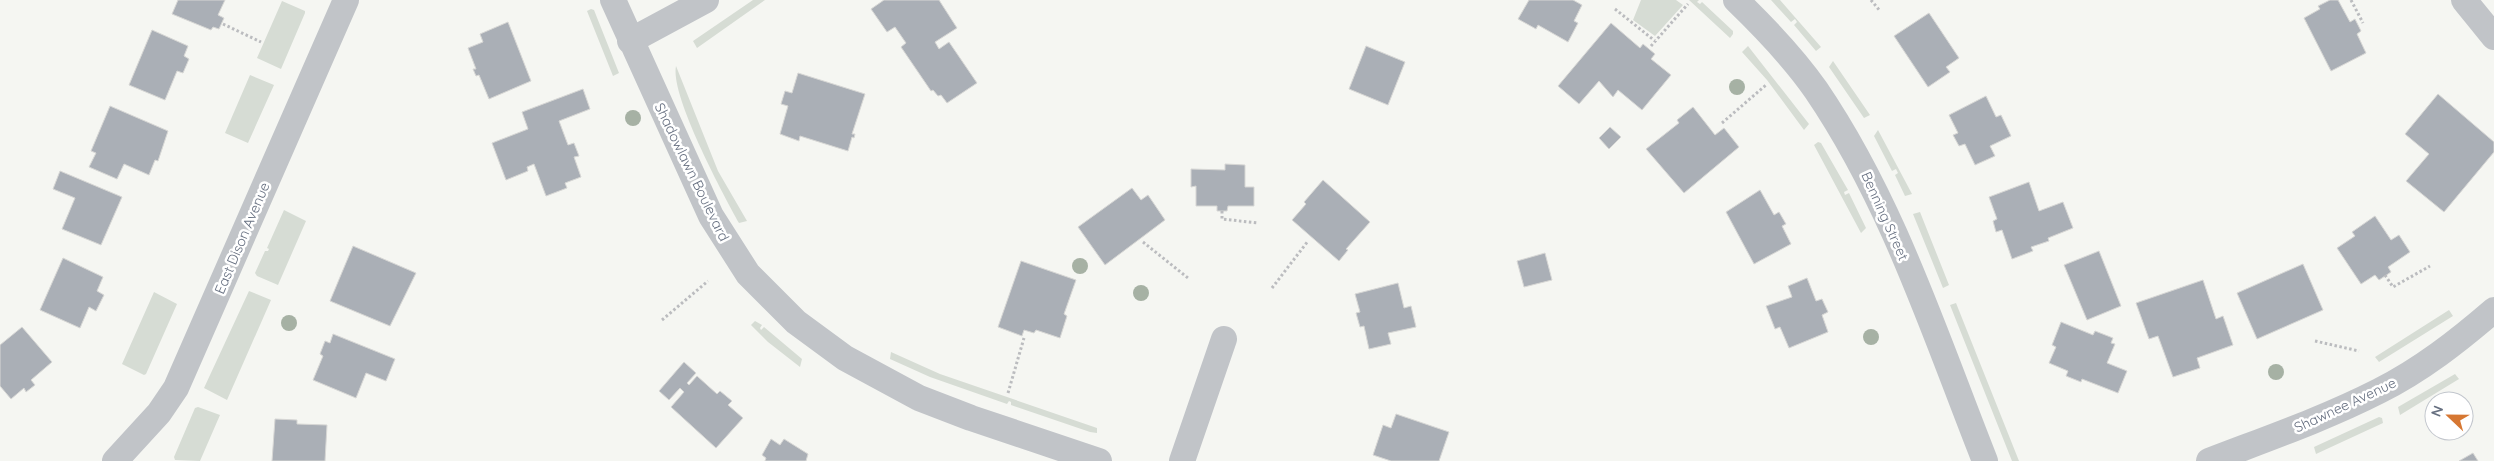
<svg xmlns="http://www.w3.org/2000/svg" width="2494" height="461" viewBox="0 0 2494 461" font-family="Quicksand,sans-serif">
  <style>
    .green { fill: #d6dcd4 }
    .building { fill: #aaafb6; stroke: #d7d7d5 }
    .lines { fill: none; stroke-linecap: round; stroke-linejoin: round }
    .path { stroke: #bbbcbf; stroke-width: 3; stroke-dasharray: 2.5 2.5; stroke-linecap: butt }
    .street { stroke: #c1c4c8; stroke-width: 26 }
    .tree { fill: #a6b1a4 }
    .labels { text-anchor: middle; stroke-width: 5; stroke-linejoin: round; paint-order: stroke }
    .street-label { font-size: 14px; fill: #677081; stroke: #fff }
  </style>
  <rect width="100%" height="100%" fill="#f5f6f2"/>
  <path class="green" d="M753,0H765L697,48L693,41Z
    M1641,0H1676L1683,5L1655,36L1633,20Z
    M1689,0H1699L1697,2L1700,4L1702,2L1733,31V34L1730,38Z
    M1771,0H1780L1821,47L1816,51L1794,25L1797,22L1795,19L1791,22Z
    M282,1L305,11V13L281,69L257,58Z
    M591,9L594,10L619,73L613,76L587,11Z
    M1748,46L1809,124L1804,130L1767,80L1742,52Z
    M1833,61L1870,115L1864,118L1829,67Z
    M676,66L718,171L747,221L739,223C723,194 670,96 676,66Z
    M250,75L274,85L248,143L225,133Z
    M1878,130L1912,194L1905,196L1895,175L1898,173L1896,169L1892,171L1874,136Z
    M1818,142L1821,143L1848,190L1844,192L1845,195L1849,193L1866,228L1861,233L1814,145Z
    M284,210L306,221L278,285L257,276L255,273L265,251H268L269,249L267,248Z
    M1920,212L1949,285L1943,288L1913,214Z
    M249,291L271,300L227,400L204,388Z
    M154,292L177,304L146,374L144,375L122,364Z
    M1956,303L2019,461H2012L1950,305Z
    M2449,310L2453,316L2379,362L2375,357Z
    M755,321L762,325L760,328L761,330L764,327L802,359L800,367L768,342L751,325Z
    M891,352L940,374L1097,428V433L1090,432L1011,405V402L1009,401L1007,404L930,377L890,359Z
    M2455,374L2459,379L2400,415L2398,407Z
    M198,407L220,415L200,461L175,460L174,457L195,408Z
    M2379,417L2382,418L2383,423L2316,454L2314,447Z"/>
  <path class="building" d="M178,0H225L218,15L224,18L219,29L213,27L211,30L172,14Z
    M884,0H939L957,28L935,42L939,49L949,42L977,83L947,103L941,95L938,96L933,90L931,91L901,47L906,43L895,27L887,32L871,9Z
    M1529,0H1573L1582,5L1574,21L1578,23L1568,42L1538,25L1536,29L1518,19Z
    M2330,0H2338L2350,22L2355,19L2361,31L2357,34L2366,53L2331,71L2304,18L2320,9L2318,6Z
    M1929,13L1959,58L1946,67L1950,72L1928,87L1894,36Z
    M508,22L531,81L489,99L479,75L476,76L473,69H476L468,48L483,42L480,34Z
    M1611,23L1640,48L1643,44L1655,54L1651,59L1671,75L1642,110L1618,90L1613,97L1599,81L1579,104L1558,86Z
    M152,30L188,46L184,56L189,59L183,73L177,71L165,100L129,85Z
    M1366,46L1405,62L1388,105L1349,89Z
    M798,73L865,94L852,134H855L854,138L852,137L848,151L800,136L799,141L780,134L788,106L781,104L785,91L792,93Z
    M583,89L590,109L559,121L568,145L574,143L579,156L574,157L581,177L565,183L567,188L546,196L534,164L527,167L528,171L506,180L492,143L528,129L522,112Z
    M2438,94L2494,142V152L2444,212L2406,181L2429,154L2405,134Z
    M1986,96L1996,117L2001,115L2011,136L1990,146L1995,156L1975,165L1965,144L1959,146L1953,135L1958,133L1949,115Z
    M110,106L168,131L158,161L155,160L149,175L124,164L117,179L89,167L96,153L91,151Z
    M1693,107L1715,135L1724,128L1739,147L1684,193L1646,149L1679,123L1677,120Z
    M1610,127L1621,137L1609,149L1599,138Z
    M1225,164L1245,165V187H1254V206H1228L1227,211H1217V206H1196V186L1191,187V169L1225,170Z
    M60,171L122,197L101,245L62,229L75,198L53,189Z
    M1323,180L1370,222L1346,249L1348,250L1339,261L1292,220L1306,204L1304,202Z
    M2029,182L2039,211L2063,202L2073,228L2048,238L2049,241L2031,247L2033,251L2012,259L2002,230L1996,232L1993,221L1997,219L1989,197Z
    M1132,188L1141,200L1148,195L1165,220L1105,265L1078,227Z
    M1760,190L1774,215L1779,212L1786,224L1782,226L1791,244L1754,264L1726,212Z
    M2375,216L2391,240L2399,235L2410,252L2388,267L2391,272L2379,280L2375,275L2361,284L2337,248L2355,236L2352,232Z
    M353,246L416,273L390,326L330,301Z
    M2099,251L2121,306L2087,320L2064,265Z
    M1545,253L1552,280L1524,287L1517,261Z
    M63,258L103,277L97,291L104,295L96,311L89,307L80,328L40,310Z
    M1021,261L1076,280L1064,314L1067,316L1060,338L1036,330L1034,333L1024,330L1022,336L998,327Z
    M2303,264L2323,310L2257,339L2237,293Z
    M1807,278L1816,301L1822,299L1828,312L1822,315L1828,332L1789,348L1780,327L1775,329L1766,306L1792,297L1788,286Z
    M2203,280L2216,319L2223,316L2233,345L2197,358L2200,368L2173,377L2158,336L2149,339L2136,303Z
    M1398,283L1404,308L1411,306L1416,327L1388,333L1391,344L1369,349L1364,326L1360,327L1356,313L1360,312L1355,294Z
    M2061,322L2093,335L2095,331L2113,338L2111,343L2115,344L2107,363L2127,371L2118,393L2082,379L2081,382L2066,376L2068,371L2049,363L2056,347L2052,345Z
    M22,327L52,362L31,380L35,385L26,392L24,388L11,399L0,386V345Z
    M333,334L395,359L386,381L366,373L356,398L313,380L323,356L320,354L325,341L330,343Z
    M684,362L696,373L687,383L689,385L697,376L717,394L720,391L732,401L728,405L743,418L716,448L671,407L684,392L680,388L669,400L659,391Z
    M1396,414L1449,432L1439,461H1391L1373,455L1383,425L1391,428Z
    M275,419L297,420V424L327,425L325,461H272Z
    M771,439L780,445L784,439L808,454L806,461H765L766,458L762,455Z
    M2473,453L2478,461H2459Z"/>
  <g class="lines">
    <path class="path" d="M1871,0L1880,11
      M2351,0L2363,23
      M1615,9L1655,41
      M223,24L261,42
      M1651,46L1688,4
      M1722,123L1766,85
      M1222,211V219L1258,223
      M1143,242L1188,278
      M2385,275L2393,287L2430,266
      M1272,288L1308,241
      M662,320L708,281
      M2315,341L2359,351
      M1008,393L1024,338"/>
    <path class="street" d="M613,0L711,216L748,274L796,322L845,358L919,398L971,418L1099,461
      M1736,0C1765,28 1793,57 1816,90C1893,203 1935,335 1985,461
      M2464,0L2494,37
      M630,41L706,0
      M115,461L159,413L176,388L346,0
      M1182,461L1224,339
      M2209,461C2266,439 2324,419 2379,391C2421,370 2458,341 2494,310"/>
  </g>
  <g class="tree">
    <circle cx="1737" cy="87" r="8"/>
    <circle cx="633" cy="118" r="8"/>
    <circle cx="1080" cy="266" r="8"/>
    <circle cx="1141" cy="293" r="8"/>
    <circle cx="289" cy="323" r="8"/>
    <circle cx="1871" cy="337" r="8"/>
    <circle cx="2276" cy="372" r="8"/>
  </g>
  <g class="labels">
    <g class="street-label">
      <text transform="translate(692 172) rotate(64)" y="5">Shadowlawn Boulevard</text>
      <text transform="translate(1885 216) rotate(66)" y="5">Benning Street</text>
      <text transform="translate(242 238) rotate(-67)" y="5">East Dison Avenue</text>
      <text transform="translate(2345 405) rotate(-25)" y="5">Shawnee Avenue</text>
    </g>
  </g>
  <g transform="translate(2449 416) rotate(292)"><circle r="24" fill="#ffffff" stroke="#c2c6cd"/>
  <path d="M0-4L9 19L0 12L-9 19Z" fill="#d67732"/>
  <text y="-8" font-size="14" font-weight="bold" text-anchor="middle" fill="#677081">N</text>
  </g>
</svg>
